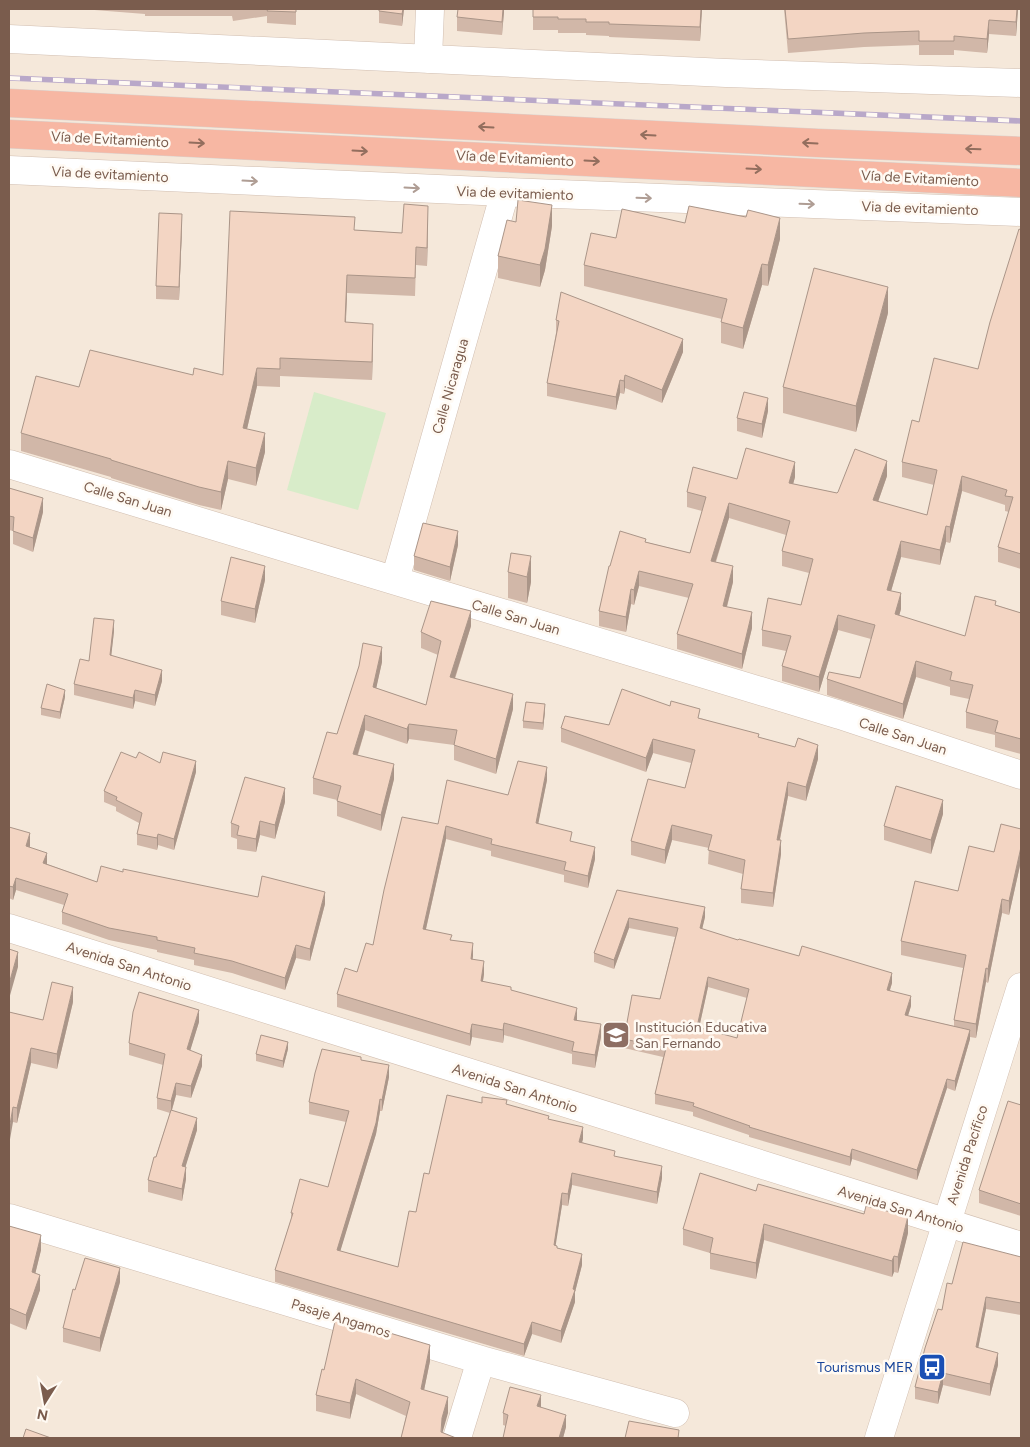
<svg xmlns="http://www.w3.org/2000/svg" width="1030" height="1447" viewBox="0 0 1030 1447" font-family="Figtree,sans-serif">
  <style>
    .residential { fill: #f5e8da }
    .garden { fill: #d8ecc9 }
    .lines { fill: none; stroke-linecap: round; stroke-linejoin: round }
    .street-casing { stroke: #d1beb0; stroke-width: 29 }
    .highway-casing { stroke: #dad1cd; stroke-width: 29 }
    .street { stroke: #fff; stroke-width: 28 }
    .highway { stroke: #f7b7a3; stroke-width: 28 }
    .rail-casing { stroke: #b9a8c9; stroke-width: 5.5 }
    .rail { stroke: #fffaf3; stroke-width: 4; stroke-dasharray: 11; stroke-linecap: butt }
    .wall { fill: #d1b7a8; fill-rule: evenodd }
    .shaded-wall { fill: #aa9588 }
    .building { fill: #f3d5c3; stroke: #aa9588; fill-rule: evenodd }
    .oneway { stroke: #936e5e }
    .oneway2 { stroke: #af9d94 }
    .labels { text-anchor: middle; stroke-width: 5; stroke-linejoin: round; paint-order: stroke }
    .street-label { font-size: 14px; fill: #7a5c4d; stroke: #fffaf3 }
    .education-label { font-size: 14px; fill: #785e54; stroke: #fffaf3; text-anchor: start }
    .transit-label { font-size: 14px; fill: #164399; stroke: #fffaf3; text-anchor: end }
  </style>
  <rect width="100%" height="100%" fill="#fdf6ec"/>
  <path class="residential" d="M9,9H1021V1438H9Z"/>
  <path class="garden" d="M314,392L386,413L358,510L287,490Z"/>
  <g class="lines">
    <g class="street-casing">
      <path id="street" d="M9,39L726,73L1021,83
        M428,59L430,9
        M9,170L505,192L1021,212
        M9,464L840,715L1021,775
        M395,580L505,192
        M9,928L1021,1246
        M9,1218L481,1360L675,1413
        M457,1438L481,1360
        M879,1438L1021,987"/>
    </g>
    <g class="highway-casing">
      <path id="highway" d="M9,103L818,143L1021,151
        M9,134L1021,183"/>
    </g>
    <use href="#street" class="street"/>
    <use href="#highway" class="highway"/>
    <g class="rail-casing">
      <path id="rail" d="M9,78L1021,121"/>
    </g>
    <use href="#rail" class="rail"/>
  </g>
  <path class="wall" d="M82,9H296V25L267,23V16L233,21L232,16H145V14Z
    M379,9H404L402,26L379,23Z
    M504,9L502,35L457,31V17Z
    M533,9H702L700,41L609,37V36L586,35V33H558V30H533Z
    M784,9H1018L1016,36L989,34L987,53L954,50V55H919V45L864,47L788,53Z
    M685,223L780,239L768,286L762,285L743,349L721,343V322L722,319L584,286V265L616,238Z
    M428,224L427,266L416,265L415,296L347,293L346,322L373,342L372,380L280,376V387L257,386L247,429L265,452L256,486L228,479L221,510L199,505L111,478V477L21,451V433L79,387L193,375H223L355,230L402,233Z
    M552,226L545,270L540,287L498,278V256Z
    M182,228L179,300L156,299V286Z
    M1021,230V569L998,562V547L1009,512L1005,511V505L962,491L950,543L946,542L940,565L901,557L891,591L901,609L899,616L965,636L996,605L1021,613V754L995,747V735L966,728V712L969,699L950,695V687L916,677L903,719L827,695V679L860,678L871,639L838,630L819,692L782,681V666L786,651L762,646V630L801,605L809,573L782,566V551L786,535L729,518L716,562L733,582L727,607L752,628L742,669L677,649V634L689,598L639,586L634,605L631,604L626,632L599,626V611L610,566L646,542L690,553L702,511L687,507V492L737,479L795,477L793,484L837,493L887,476L878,502L927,515L934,485L902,477V462L919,422L978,369Z
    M888,313L856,432L783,413V387Z
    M556,320L683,352L662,403L625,388L624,394L620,393L616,410L547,396V383L556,333Z
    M768,411L762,438L737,431V418Z
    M9,488L43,512L33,552L13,544V531L9,530Z
    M458,545L450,581L414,570V556Z
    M511,553L531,582L527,603L508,598V572Z
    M265,580L255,623L221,615V601Z
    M471,626L455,679L513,709L496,774L454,760V745L409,739L407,744L365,730L358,755L394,779L381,831L337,816V800L313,794V778L337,734L359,666L382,662L376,688L426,705L438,655L421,648V632Z
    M114,631L111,656L162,681L155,706L135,701L133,709L74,695V684L89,661Z
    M65,697L60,719L41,715V708Z
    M545,711L543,730L523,728V721Z
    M700,718L759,737L818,759L806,801L788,796L780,840L781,854L773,907L741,903V889L743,874L708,864L709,848L672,840L665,864L631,855V841L685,788L691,763L653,753L646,772L561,742V728Z
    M136,758L160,763L196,772L174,850L158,845L157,850L137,845V834L139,823L116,811V807L104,802V791Z
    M547,780L538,823L595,859L588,888L564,882V875L491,856V851L446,839L426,929L452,940L473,956L472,959L484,974L483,981L511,990L577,1020L601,1037L595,1068L572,1064V1054L504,1035L503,1043L472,1037L470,1046L337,1007V994L357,972L373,945L438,824L508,795Z
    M285,802L275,839L260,835L256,852L237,849V839L231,837V823Z
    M943,814L931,854L884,840V826Z
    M9,827L30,846L29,847L47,864L97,882L123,872L258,897L325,904L310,961L296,958L285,990L232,973L194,965V960L157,952V950L109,940L62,924V912L64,905L16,890L13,900L9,898Z
    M1021,829V861L1009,915L1002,913L988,983L986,982L976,1038L970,1037V1039L955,1091L947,1088L917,1180L852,1159L850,1166L749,1137V1135L693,1116V1112L655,1104V1094L663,1057L624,1048V1039L660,999L675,937L629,928L614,969L594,962V953L617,890L705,917L702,929L738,940L799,956L892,983L890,990L911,1006L908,1016L954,1026V1020L963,968L901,955V941L958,891L994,852ZM708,987L747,998L737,1038L699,1028Z
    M73,1002L57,1069L31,1063L17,1123L13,1122L9,1012L43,1020Z
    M199,1022L190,1050L202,1066L191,1098L176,1095L172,1110L197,1130L185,1167L186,1179L182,1201L148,1192V1180L170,1113L157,1109V1098L163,1065L129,1055V1043Z
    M288,1049L283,1068L256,1061V1054Z
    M361,1060L389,1077L382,1111H380L376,1134L340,1251L398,1267L416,1212L429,1174L482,1103L507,1105L549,1119L583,1139L582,1142L662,1178L657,1204L572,1185L568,1206L562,1205L555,1245L557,1248L582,1265L575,1292V1302L561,1343L532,1334L524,1356L275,1282V1270L291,1219V1213L328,1187L346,1122L309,1114V1102Z
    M1021,1105V1216L979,1203V1190Z
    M756,1191L908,1233L898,1273L894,1272L892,1277L764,1240L756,1279L710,1269V1253L683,1245V1229Z
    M9,1226L41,1250L35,1274L40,1290L26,1330L9,1323Z
    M1021,1257V1315L986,1309L978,1348L998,1365L990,1396L943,1385L938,1404L915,1399V1387L952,1284Z
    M120,1282L100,1352L63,1342V1328L75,1290Z
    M430,1361L424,1390L448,1413L401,1438L406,1416L356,1394L350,1419L316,1411V1395L324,1370Z
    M540,1407L566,1427L563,1438H503L506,1426L503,1425V1413Z"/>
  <path class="shaded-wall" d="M403,9H404L402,26V14Z
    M503,9H504V12L502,35Z
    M701,9H702L700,41V27Z
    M1017,9H1018L1016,36V22Z
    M989,20V34L987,53V39Z
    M552,205V226L545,270L540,287V265Z
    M428,206V224L427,266V248Z
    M182,214V228L179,300V287Z
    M780,218V239L768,286V265Z
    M762,264V285L743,349V328Z
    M347,275V293L345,340V322Z
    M888,287V313L856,432V406Z
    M373,324V342L372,380V362Z
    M683,339V352L662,403V390Z
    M257,368V386L243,446V428Z
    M625,375V388L624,394V381Z
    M620,380V393L616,410V397Z
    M768,398V411L762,438V424Z
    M265,433V452L256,486V468Z
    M228,461V479L221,510V492Z
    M887,461V476L873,516V500Z
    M795,462V477L789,499V483Z
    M962,476V491L950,543V527Z
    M43,498V512L33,552V538Z
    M729,503V518L711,576V561Z
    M946,526V542L940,565V550Z
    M458,531V545L450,581V567Z
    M901,541V557L887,605V590Z
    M531,556V582L527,603V577Z
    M265,566V580L255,623V609Z
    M733,566V582L723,621V606Z
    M639,571V586L634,605V590Z
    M631,589V604L626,632V617Z
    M901,593V609L895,630V614Z
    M471,611V626L450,693V677Z
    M752,612V628L742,669V654Z
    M838,615V630L819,692V677Z
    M114,620V631L110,667V655Z
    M382,647V662L373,703V687Z
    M916,661V677L903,719V704Z
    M162,670V681L155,706V695Z
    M65,690V697L60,719V712Z
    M135,690V701L133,709V698Z
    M513,694V709L496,774V759Z
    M545,704V711L543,730V723Z
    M365,715V730L353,769V754Z
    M409,724V739L407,744V729Z
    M653,739V753L646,772V758Z
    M818,745V759L806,801V787Z
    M196,761V772L174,850V839Z
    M394,764V779L381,831V815Z
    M547,767V780L536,835V823Z
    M788,782V796L777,854V840Z
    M285,788V802L275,839V825Z
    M943,800V814L931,854V840Z
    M260,821V835L256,852V839Z
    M672,825V840L665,864V850Z
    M446,826V839L423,942V929Z
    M30,833V846L26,858V846Z
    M158,834V845L157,850V838Z
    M781,840V854L773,907V893Z
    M595,847V859L588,888V876Z
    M1021,847V861L1009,915V901Z
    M47,853V865L43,863Z
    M16,878V890L13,900V887Z
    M325,892V904L310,961V949Z
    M1002,899V913L988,983V969Z
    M705,907V917L700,938V928Z
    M629,918V928L614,969V960Z
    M473,943V956L471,972V959Z
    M296,945V958L285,990V978Z
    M18,952V967L9,999V984Z
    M484,961V974L481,993V981Z
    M986,968V982L976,1038V1024Z
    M892,973V983L887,999V990Z
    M708,977V987L697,1037V1027Z
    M73,987V1002L57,1069V1054Z
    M911,996V1006L905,1025V1015Z
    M577,1008V1021L574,1020Z
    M199,1010V1022L187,1061V1049Z
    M504,1023V1035L503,1043V1030Z
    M472,1024V1037L470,1046V1034Z
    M601,1024V1037L595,1068V1055Z
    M970,1030V1039L955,1091V1081Z
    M288,1042V1049L283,1068V1061Z
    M31,1048V1063L17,1123V1108Z
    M202,1055V1066L191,1098V1086Z
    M389,1065V1077L382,1111V1100Z
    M947,1079V1088L917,1180V1170Z
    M176,1083V1095L171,1113V1101Z
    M380,1099V1111L376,1134L337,1262V1250Z
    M13,1107V1122L9,1145V1130Z
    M197,1118V1130L182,1178V1166Z
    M583,1127V1139L579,1153V1142Z
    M852,1149V1159L850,1166V1157Z
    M662,1166V1178L657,1204V1192Z
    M186,1167V1179L182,1201V1189Z
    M572,1173V1185L568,1206V1194Z
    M562,1193V1205L554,1256V1245Z
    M908,1216V1233L898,1273V1257Z
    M764,1224V1240L756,1279V1263Z
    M41,1235V1250L32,1287V1272Z
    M582,1254V1265L575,1292V1302L561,1343V1331Z
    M894,1256V1272L892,1277V1261Z
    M120,1268V1282L100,1352V1338Z
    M40,1275V1290L26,1330V1315Z
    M986,1297V1309L976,1359V1347Z
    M532,1322V1334L524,1356V1344Z
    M430,1345V1361L421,1405V1389Z
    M998,1353V1365L990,1396V1384Z
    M943,1373V1385L938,1404V1392Z
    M356,1379V1394L350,1419V1403Z
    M541,1395V1407L537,1418V1406Z
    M448,1397V1413L441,1438L442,1418Z
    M566,1415V1427L563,1438H559Z"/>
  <path class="building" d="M268,9H296V12L267,11Z
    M379,9H403L402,14L379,11Z
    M458,9H503L502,22L457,17Z
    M533,9H701L700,27L609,24V22H586V19H558V17H533Z
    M785,9H1017L1016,22L989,20L987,39L954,36V41H919V31L864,33L788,39Z
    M518,200L552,205L545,249L540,265L498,256L507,220L516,222Z
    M404,204L428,206L427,248L416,247L415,278L347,275L345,322L373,324L372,362L280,358V369L257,368L243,428L265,433L256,468L228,461L221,492L199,487L111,460V459L21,433L36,376L79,387L90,350L193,375L194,368L223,375L230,211L355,217L354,230L402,233Z
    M689,206L746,217L748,210L780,218L768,265L762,264L743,328L721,322L727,299L584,265L591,233L616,238L622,209L685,223Z
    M159,213L182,214L179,287L156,286Z
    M1019,229L1021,230V554L998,547L1013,497L1005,496L1007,490L962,476L950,527L946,526L940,550L901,541L887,590L901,593L895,614L965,636L975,596L996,601L995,605L1021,613V739L995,732L998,721L966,712L973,685L950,680L952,672L916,661L903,704L827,679L829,672L860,678L875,625L838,615L819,677L782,666L791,636L762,630L768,598L801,605L813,559L782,551L790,521L729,503L711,561L733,566L723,606L752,612L742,654L677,634L693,584L639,571L634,590L631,589L626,617L599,611L609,566H610L620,531L646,539L645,542L690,553L706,497L687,492L693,467L737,479L746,448L795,462L789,483L837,493L838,492L855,449L887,461L873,500L927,515L937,470L902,462L912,420L919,422L934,358L978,369L990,322Z
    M814,268L888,287L856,406L783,387Z
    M561,292L683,339L662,390L625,375L624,381L620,380L616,397L547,383L559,321L556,320Z
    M744,392L768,398L762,424L737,418Z
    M9,488L43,498L33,538L13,531L14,517L9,516Z
    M423,523L458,531L450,567L414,556Z
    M511,553L531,556L527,577L508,572Z
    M231,557L265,566L255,609L221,601Z
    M431,601L471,611L450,677L513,694L496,759L454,745L457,730L409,724L407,729L365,715L353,754L394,764L381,815L337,801L341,786L313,778L327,732L337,734L359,666L363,643L382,647L373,687L426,705L441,641L421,632Z
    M94,618L114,620L110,655L162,670L155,695L135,690L133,698L74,684L80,659L89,661Z
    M47,684L65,690L60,712L41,708Z
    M622,689L670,706L671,701L700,709L698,718L759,734L758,737L795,747L798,738L818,745L806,787L788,782L777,840H781L773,893L741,889L745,860L708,850L712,835L672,825L665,850L631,841L648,779L685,788L695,750L653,739L646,758L561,728L565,716L609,725Z
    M526,702L545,704L543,723L523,721Z
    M121,752L136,758L139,752L160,763L163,752L196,761L174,839L158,834L157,838L137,834L142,813L116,800L117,797L104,791Z
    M518,761L547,767L536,823L572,832L570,841L595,847L588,876L564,870L566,862L491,844L492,839L446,826L423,929L452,935L450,940L473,943L471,959L484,961L481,981L511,987V990L577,1008L574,1020L601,1024L595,1055L572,1051L574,1042L504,1023L503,1030L472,1024L470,1034L337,994L345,968L357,972L366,943L373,945L384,890L402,817L438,824L447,780L508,795Z
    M245,777L285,788L275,825L260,821L256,839L237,835L239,826L231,823Z
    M896,786L943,800L931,840L884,826Z
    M1001,824L1021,829V847L1009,901L1002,899L988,969L986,968L976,1024L954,1020L966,955L901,941L915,881L958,891L969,846L994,852Z
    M9,827L30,833L26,846L47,853L43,863L97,882L101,866L123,872V869L258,897L262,876L325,892L310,949L296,945L285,978L232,961L194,953L195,948L157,940V937L109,928L62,912L68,894L16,878L13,887L9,886Z
    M617,890L705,907L700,928L738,940L739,939L799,956L802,946L892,973L887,990L911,996L905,1015L970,1030L955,1081L947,1079L917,1170L852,1149L850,1157L749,1127L750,1126L693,1106L694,1103L655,1094L666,1048L624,1039L632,995L660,999L678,928L629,918L614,960L594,953ZM708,977L749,989L737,1038L697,1027Z
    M9,949L18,952L9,984Z
    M52,982L73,987L57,1054L31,1048L17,1108L13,1107L9,1130V1012L43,1020Z
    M139,992L199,1010L187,1049L202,1055L191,1086L176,1083L171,1101L157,1098L165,1054L129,1043L133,1012Z
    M261,1035L288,1042L283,1061L256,1054Z
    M322,1049L361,1057V1060L389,1065L382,1100L380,1099L376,1123L337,1250L398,1267L409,1211L416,1212L424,1173L429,1174L447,1095L482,1103V1097L507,1100L506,1104L549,1116L548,1119L583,1127L579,1142L615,1151L614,1156L662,1166L657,1192L572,1173L568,1194L562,1193L554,1245L557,1246V1248L582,1254L573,1289L575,1290L561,1331L532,1322L524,1344L275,1270L293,1213H291L300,1179L328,1187L349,1111L309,1102L315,1073Z
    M1008,1101L1021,1105V1204L979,1190Z
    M171,1110L197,1118L182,1166L186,1167L182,1189L148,1180L154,1157H156Z
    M700,1173L756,1191L758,1184L864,1214L866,1206L908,1216L898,1257L894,1256L892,1261L764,1224L756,1263L710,1253L713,1238L683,1229Z
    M9,1226L41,1235L32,1272L40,1275L26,1315L9,1308Z
    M963,1242L1021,1257V1303L986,1297L976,1347L998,1353L990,1384L943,1373L938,1392L915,1387L925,1348L938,1309L942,1310L947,1283L952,1284Z
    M85,1258L120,1268L100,1338L63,1328L73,1289L75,1290Z
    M336,1317L430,1345L421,1389L448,1397L442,1418L441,1432L456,1438H401L410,1402L356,1379L350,1403L316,1395L322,1369L324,1370Z
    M510,1387L541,1395L537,1406L566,1415L559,1438H503L508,1415L503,1413Z
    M629,1421L679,1430L678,1438H625Z
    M26,1429L51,1438H23Z"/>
  <defs><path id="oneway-shaft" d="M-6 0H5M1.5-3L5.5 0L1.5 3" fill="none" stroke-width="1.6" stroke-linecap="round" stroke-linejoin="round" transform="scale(1.25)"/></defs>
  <g class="oneway">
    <use href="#oneway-shaft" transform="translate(486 127) rotate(-177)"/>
    <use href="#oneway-shaft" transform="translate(648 135) rotate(-177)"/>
    <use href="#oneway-shaft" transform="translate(197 143) rotate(3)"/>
    <use href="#oneway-shaft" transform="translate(810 143) rotate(-177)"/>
    <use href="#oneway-shaft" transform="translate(973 149) rotate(-178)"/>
    <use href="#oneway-shaft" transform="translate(360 151) rotate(3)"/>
    <use href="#oneway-shaft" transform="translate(592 161) rotate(3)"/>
    <use href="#oneway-shaft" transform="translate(754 169) rotate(3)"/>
  </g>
  <g class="oneway2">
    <use href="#oneway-shaft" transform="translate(250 181) rotate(3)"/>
    <use href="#oneway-shaft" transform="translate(412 188) rotate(3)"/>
    <use href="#oneway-shaft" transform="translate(644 198) rotate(2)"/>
    <use href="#oneway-shaft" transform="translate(807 204) rotate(2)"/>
  </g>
  <defs>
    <g id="school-square" transform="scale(1.4375)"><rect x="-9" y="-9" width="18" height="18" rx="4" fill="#8d6e63" stroke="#fffaf3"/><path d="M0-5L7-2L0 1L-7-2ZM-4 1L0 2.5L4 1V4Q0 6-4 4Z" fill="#fff"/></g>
    <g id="bus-square" transform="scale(1.4375)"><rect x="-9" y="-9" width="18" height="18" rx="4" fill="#1a4fb4" stroke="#fffaf3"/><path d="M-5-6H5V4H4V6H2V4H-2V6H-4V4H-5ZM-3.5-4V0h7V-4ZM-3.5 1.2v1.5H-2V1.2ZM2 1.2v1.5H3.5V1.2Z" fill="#fff"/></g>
  </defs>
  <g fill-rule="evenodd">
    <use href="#school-square" x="616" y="1035"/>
    <use href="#bus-square" x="932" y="1367"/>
  </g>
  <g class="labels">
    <g class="street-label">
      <text transform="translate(110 139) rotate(3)" y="5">Vía de Evitamiento</text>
      <text transform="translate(515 158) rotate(3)" y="5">Vía de Evitamiento</text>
      <text transform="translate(110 174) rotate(3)" y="5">Via de evitamiento</text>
      <text transform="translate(920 178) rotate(3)" y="5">Vía de Evitamiento</text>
      <text transform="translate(515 193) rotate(2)" y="5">Via de evitamiento</text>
      <text transform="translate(920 208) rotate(2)" y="5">Via de evitamiento</text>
      <text transform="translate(450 386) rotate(-74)" y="5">Calle Nicaragua</text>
      <text transform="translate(128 499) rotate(17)" y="5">Calle San Juan</text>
      <text transform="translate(516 617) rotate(17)" y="5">Calle San Juan</text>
      <text transform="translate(903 736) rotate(18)" y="5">Calle San Juan</text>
      <text transform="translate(129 966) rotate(18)" y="5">Avenida San Antonio</text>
      <text transform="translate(515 1088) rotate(18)" y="5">Avenida San Antonio</text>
      <text transform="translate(967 1155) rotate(-72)" y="5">Avenida Pacífico</text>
      <text transform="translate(901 1209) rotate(17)" y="5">Avenida San Antonio</text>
      <text transform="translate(341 1318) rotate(17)" y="5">Pasaje Angamos</text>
    </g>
    <g class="education-label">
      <text x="635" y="1032">Institución Educativa<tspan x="635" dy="16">San Fernando</tspan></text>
    </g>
    <g class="transit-label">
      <text x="913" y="1372">Tourismus MER</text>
    </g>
  </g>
  <rect width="1030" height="1447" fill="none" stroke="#7a5c4d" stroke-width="20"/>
  <g transform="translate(45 1402) rotate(191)" stroke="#fffaf3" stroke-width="4" paint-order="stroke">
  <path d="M0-4L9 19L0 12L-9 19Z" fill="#7a5c4d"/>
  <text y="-8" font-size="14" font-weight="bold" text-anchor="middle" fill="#7a5c4d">N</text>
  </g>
</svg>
